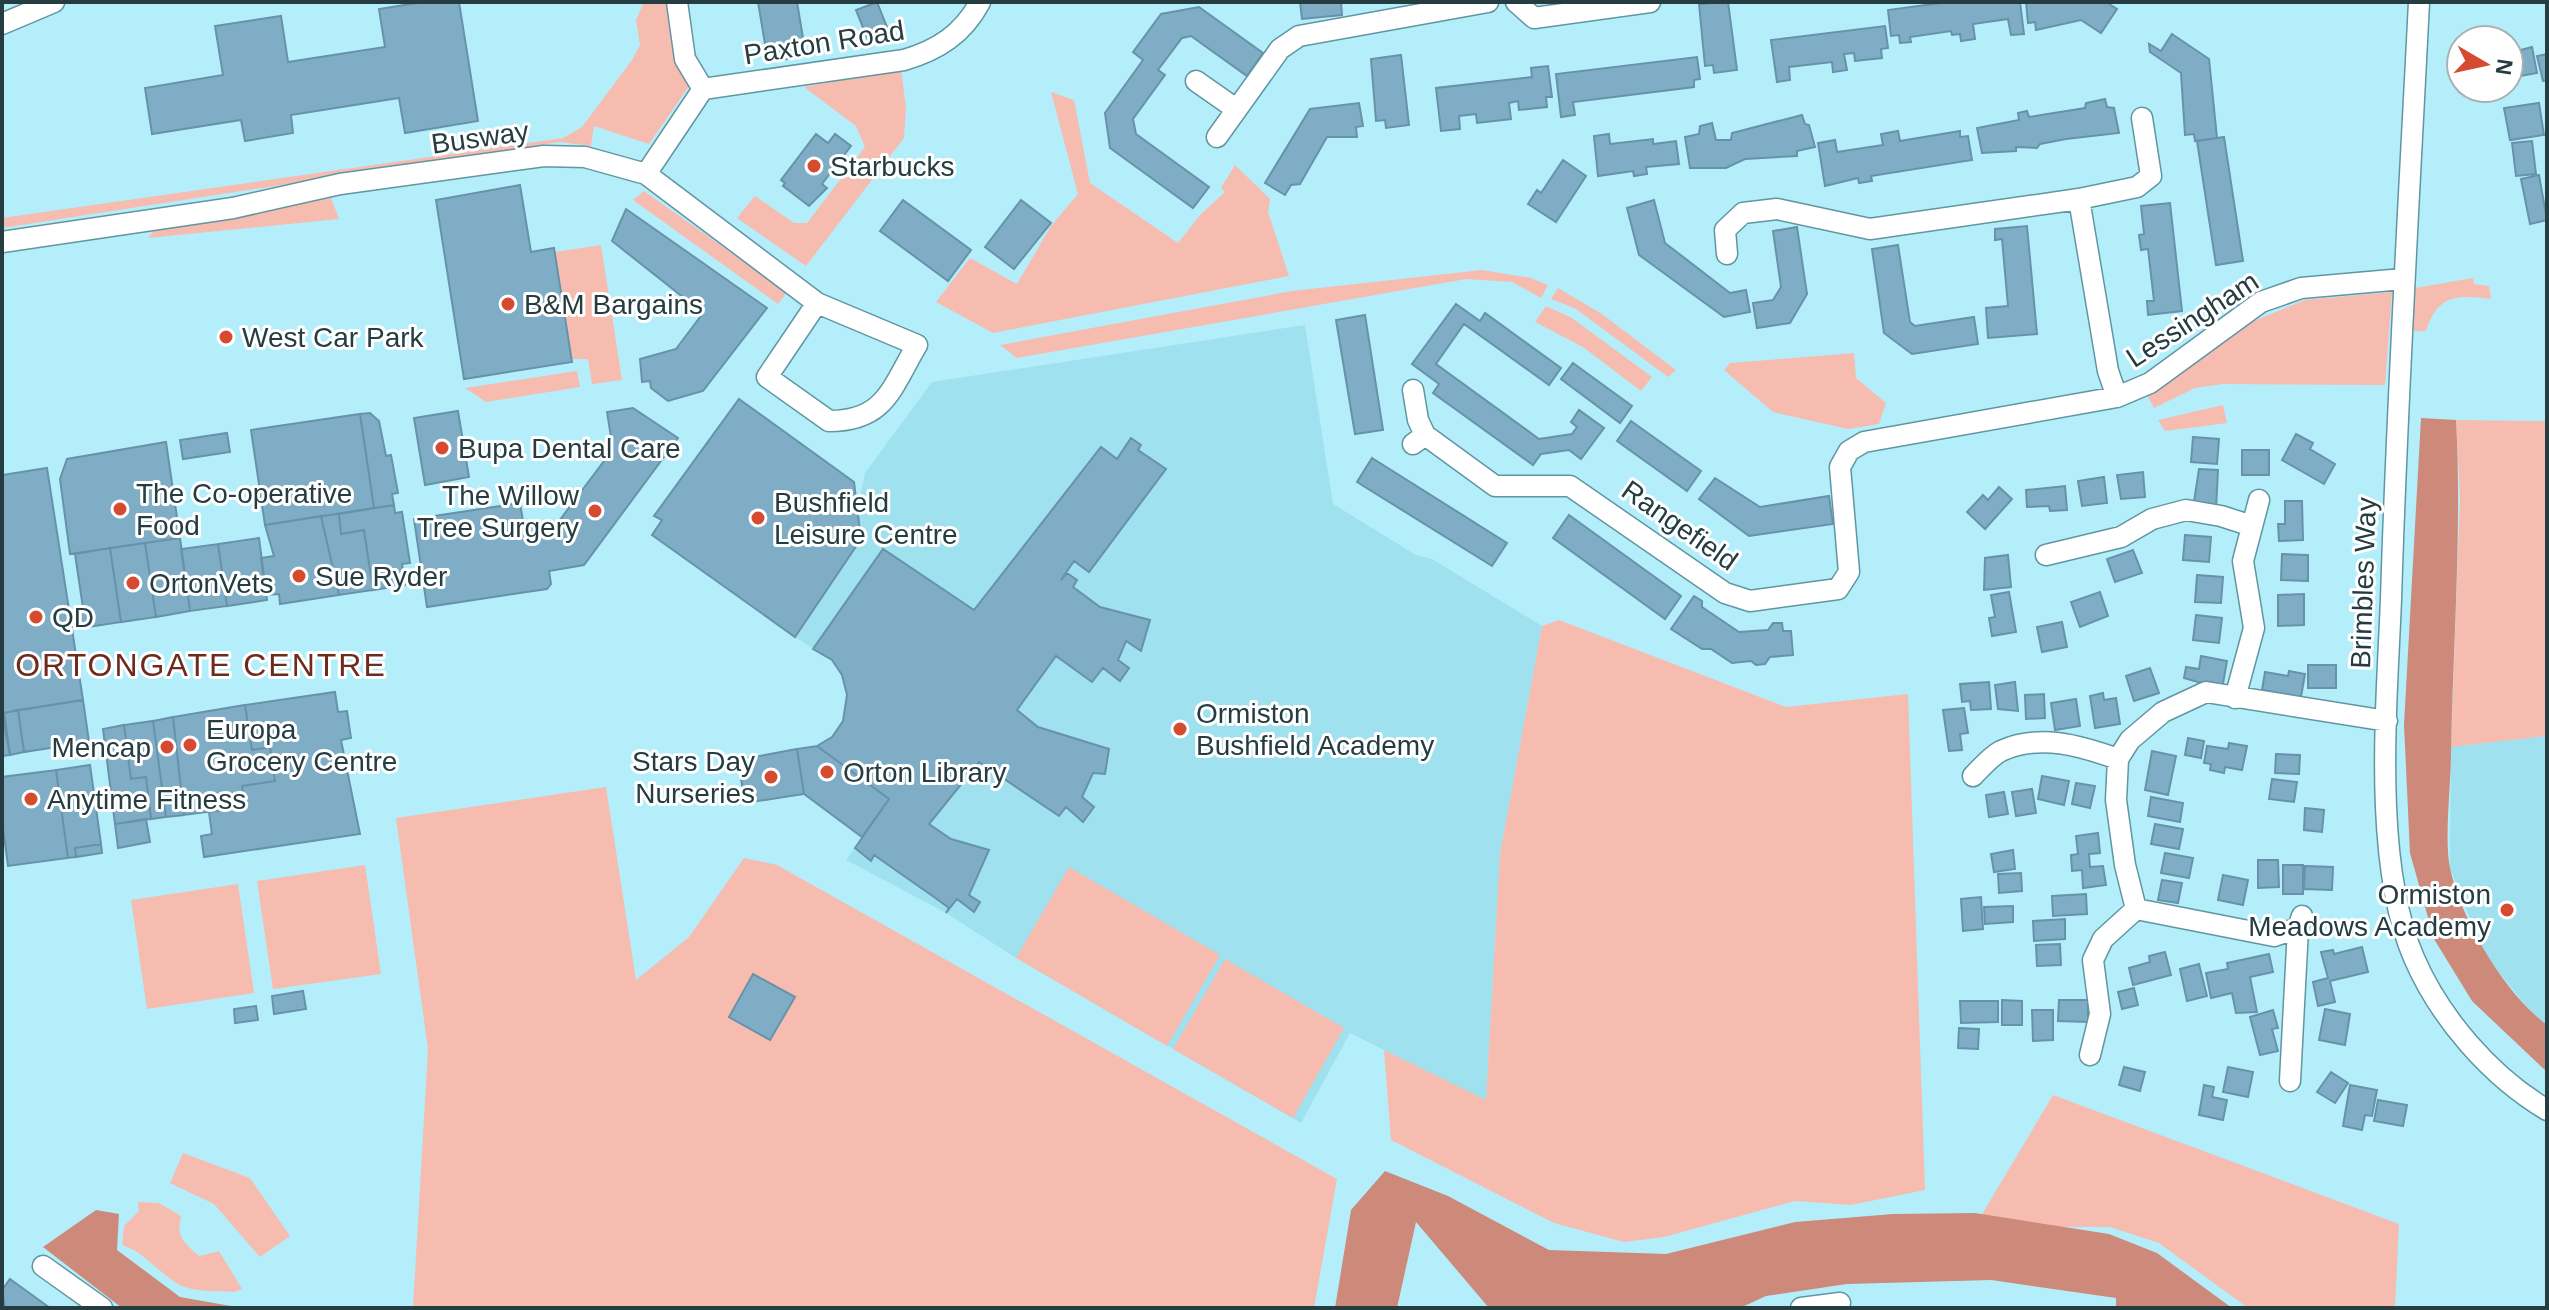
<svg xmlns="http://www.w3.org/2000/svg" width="2549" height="1310" viewBox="0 0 2549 1310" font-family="Arial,sans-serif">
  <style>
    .built { fill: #9fe1ef }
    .green { fill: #f6bcb0 }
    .forest { fill: #cd897a }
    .building { fill: #80adc6; stroke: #6692aa; stroke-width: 2 }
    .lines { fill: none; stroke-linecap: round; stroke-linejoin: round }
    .minor-casing { stroke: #6096a2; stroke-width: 23 }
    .minor { stroke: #fff; stroke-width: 20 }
    .poi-dot { fill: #d64a30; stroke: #fff; stroke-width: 3 }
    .labels { text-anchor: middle; stroke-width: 6; stroke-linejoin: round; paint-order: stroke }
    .street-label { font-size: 28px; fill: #253c40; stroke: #fff }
    .poi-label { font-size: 28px; fill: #253c40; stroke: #fff; text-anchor: start }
    .quarter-label { font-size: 32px; letter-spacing: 2px; fill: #6e2a1d; stroke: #fff }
  </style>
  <rect width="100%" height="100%" fill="#b5eefb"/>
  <path class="built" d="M1305,325L1333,504L1416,555L1432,559L1542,626L1500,854L1486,1101L1350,1033L1301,1123L1016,958L946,913L846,860L889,799L817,746L832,737L843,721L847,695L842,675L832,660L795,637L861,539L857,511L865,473L932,382Z
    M2547,736V1025L2534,1016L2483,952L2450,868L2451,747Z"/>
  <path class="green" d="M644,2H675L692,82L649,144L594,126L591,146L560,142L2,228V218L563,138L582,127L632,60L640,45L636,20Z
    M901,69L906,108L904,138L806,266L737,218L755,196L794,223H807L865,147L856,126L804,87Z
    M1051,92L1074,100L1090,183L1178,243L1201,214L1225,192L1221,188L1235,165L1270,199L1268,212L1289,276L993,333L936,302L970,258L1017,284L1051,226L1078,194Z
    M644,191L787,292L778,304L633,200Z
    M331,198L339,219L148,238L157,227Z
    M601,245L622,380L592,384L588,359H571L555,252Z
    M1482,270L1531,278L1548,285L1541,298L1512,282L1466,279L1017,358L1000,345L1292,291Z
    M2473,278L2474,284L2489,286L2491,299C2457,295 2438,294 2426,331H2413L2415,288Z
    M1558,288L1602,314L1676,370L1668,377L1576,309L1551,299Z
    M2392,292L2385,385L2223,384L2195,388L2154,408L2147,395L2249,323L2305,300Z
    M1546,306L1572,318L1652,377L1641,391L1583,347L1535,322Z
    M1854,353L1856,378L1886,403L1879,424L1848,429L1773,412L1724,370L1730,363Z
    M577,371L580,387L486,402L465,388Z
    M2223,405L2227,423L2165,431L2158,420Z
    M2456,420L2547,421V736L2451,747L2460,497Z
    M1559,620L1786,707L1908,694L1925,1190L1851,1205L1795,1201L1664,1237L1624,1242L1554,1223L1391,1140L1384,1050L1486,1100L1500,854L1542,626Z
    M606,787L636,980L689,937L744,858L777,865L1337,1179L1314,1308H413L428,1049L396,818Z
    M365,865L381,974L273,989L257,881Z
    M1069,867L1220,955L1167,1046L1016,958Z
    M238,884L254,993L147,1009L131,900Z
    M1225,959L1344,1028L1293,1118L1173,1049Z
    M2053,1095L2399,1224L2395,1308H2248L2159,1243L2110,1227L1975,1226Z
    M183,1153L250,1178L290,1236L260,1257L214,1204L170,1183Z
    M138,1202L159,1203L181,1216C176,1237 183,1242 199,1256L219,1251L242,1289L234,1292C219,1291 191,1292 178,1284C159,1273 143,1251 122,1245L124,1226L139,1211Z"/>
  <path class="forest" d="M2421,418L2456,420C2462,531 2453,642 2451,753C2451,785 2444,839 2450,868C2461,920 2505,994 2547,1025V1072L2472,1001L2434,939L2410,853L2404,725Z
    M1385,1171L1448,1196L1549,1250L1666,1254L1795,1222L1893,1214L1975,1213L2109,1234L2157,1253L2232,1308H2116V1298L1991,1280L1847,1284L1766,1296L1740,1308H1489L1416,1222L1397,1308H1335L1351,1210Z
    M96,1210L119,1214L117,1250L180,1297L242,1308H122L43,1247Z"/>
  <path class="building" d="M423,2H459L478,121L405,133L399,98L291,115L293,133L245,141L241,120L152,134L145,88L223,75L215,26L281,16L288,62L385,47L379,9Z
    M758,2H797L806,56L768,62Z
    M877,2L889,32L868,40L856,10Z
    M1300,2H1341L1342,15L1302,19Z
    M1728,2L1737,70L1714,73L1713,65L1705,66L1699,4Z
    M1948,2H2020L2024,34L2011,35L2008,19L1973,24L1975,39L1961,41L1960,34L1952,35L1951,31L1910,37L1911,42L1900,43L1899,35L1891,36L1888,10Z
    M2026,2H2106L2117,9L2101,33L2081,20L2036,30L2035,22L2028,23Z
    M1199,7L1263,53L1247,76L1191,36L1182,38L1158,70L1165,75L1133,119L1136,134L1209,187L1193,208L1110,148L1105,113L1143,60L1133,52L1161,14Z
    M1885,26L1888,48L1881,49L1882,58L1855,61L1854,53L1844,54L1847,70L1833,72L1832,62L1789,67L1790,80L1777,82L1771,40Z
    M2172,34L2209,59L2217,138L2195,141L2194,134L2185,135L2181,73L2150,52L2149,44L2161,51Z
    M2514,40L2517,51L2532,47L2537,73L2509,78V41Z
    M2547,54V80L2543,81L2537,56Z
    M1401,55L1409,125L1386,128L1385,120L1376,121L1371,59Z
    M1697,57L1700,79L1694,80V87L1573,102L1575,115L1561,117L1556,74Z
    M1548,66L1552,97H1546L1547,107L1519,110L1518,101L1509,103L1511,119L1477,123L1476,114L1459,116L1460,129L1441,131L1436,88L1532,77L1531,68Z
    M2105,99L2107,107L2114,108L2119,133L2066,139L2040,144L2037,148L2016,147V151L1982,153L1977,128L2019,120L2018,113L2027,111L2029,117L2085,108L2086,103Z
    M1359,103L1363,126L1356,127L1357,137H1327L1300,184L1291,185L1285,195L1265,183L1310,109Z
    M2539,103L2544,135L2510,140L2504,108Z
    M1802,115L1805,124L1809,125L1815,147L1797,151V156L1745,159L1726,168H1690L1685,137L1699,134L1700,126L1712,123L1716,140H1731L1732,133Z
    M1898,131L1900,141L1960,131V137L1968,136L1972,160L1871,176L1872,181L1859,183L1858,178L1825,186L1818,143L1835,140L1837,152L1883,145L1881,134Z
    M816,134L828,143L835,134L851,146L822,184L827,188L809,206L783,186L785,183L781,180Z
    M1609,134L1610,144L1653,139V144L1676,141L1679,164L1646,167L1647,174L1634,176L1633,171L1598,176L1594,136Z
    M2224,137L2243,261L2216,265L2197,141Z
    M2532,141L2536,174L2516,176L2512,143Z
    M1563,160L1586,176L1556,222L1528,204L1537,190L1541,193Z
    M2539,175L2547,220L2530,224L2521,179Z
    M520,185L531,252L554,248L572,362L464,379L436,200Z
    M903,200L971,250L948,281L880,231Z
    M1021,200L1051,223L1014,269L985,247Z
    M1654,200L1665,243L1730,293L1746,290L1750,312L1724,317L1639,255L1627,208Z
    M2170,203L2182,311L2148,315L2147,301H2154L2148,249L2141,250L2139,235L2144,234L2141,206Z
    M626,209L767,308L703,391L668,401L651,388L650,381L642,382L640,359L676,349L703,313L612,241Z
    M2027,226L2037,334L1988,338L1986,308L2008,306L2002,239L1995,240V229Z
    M1797,227L1807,294L1790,323L1757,328L1753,303L1773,300L1781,287L1773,231Z
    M1898,245L1910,322L1915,326L1974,317L1978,344L1912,354L1884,333L1872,249Z
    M1456,304L1480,321L1485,313L1561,368L1549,385L1464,324L1436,364L1539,439L1572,434L1577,427L1571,422L1579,410L1604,428L1581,459L1569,450L1541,454L1533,465L1433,393L1439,384L1412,364Z
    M1365,315L1383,430L1355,434L1336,320Z
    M1573,363L1632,406L1620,423L1561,379Z
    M739,399L854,482L861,539L795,637L652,535L662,520L654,516Z
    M633,408L678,438L584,565L549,571L551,584L547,589L427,607L414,519L520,503L524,527L559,521L613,449L607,412Z
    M458,411L469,477L425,485L414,418Z
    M360,414L374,508L265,525L251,430Z
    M360,414L370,413L379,421L386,456L391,455L398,493L392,494L394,505L374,508Z
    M1631,421L1701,471L1687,491L1617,441Z
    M227,433L230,452L183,459L180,440Z
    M2296,434L2313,443L2310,449L2335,464L2324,484L2282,460Z
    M2193,437L2219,439L2217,464L2191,462Z
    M1131,438L1141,445L1138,450L1166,469L1089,572L1074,561L1061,580L1067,573L1077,580L1073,587L1100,607L1150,620L1141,651L1126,641L1118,660L1129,668L1120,681L1103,668L1092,682L1056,656L1017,710L1038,727L1109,749L1105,774L1093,773L1082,797L1094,807L1083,822L1066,807L1059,816L979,762L929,824L951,839L989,850L969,895L980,902L974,912L957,899L946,913L949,908L934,897L874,855L871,861L855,848L889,799L817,746L832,737L843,721L847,695L842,675L832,660L813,649L883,549L974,610L1101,447L1117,459Z
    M166,442L180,538L70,554L60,479L67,459Z
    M2242,450H2269V475H2242Z
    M1372,458L1507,543L1492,566L1357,482Z
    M47,468L83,700L2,713V475Z
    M2199,469L2218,470L2216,510L2193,508Z
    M2143,472L2145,497L2121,499L2117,475Z
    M2104,477L2107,503L2082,506L2078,481Z
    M1715,478L1760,507L1829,496L1833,524L1749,536L1699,499Z
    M2065,486L2067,510L2050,511L2049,506L2027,507L2026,490Z
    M1999,487L2012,499L1985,529L1967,512L1983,495L1988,500Z
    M2285,501H2302L2303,540L2279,541L2278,524H2285Z
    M394,505L395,513L402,512L410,563L402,564L405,585L373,590L364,530L341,534L339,514Z
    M339,514L341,534L364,530L373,590L339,595L321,516Z
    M1569,515L1681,596L1665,619L1553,538Z
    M321,516L339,595L280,604L279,594L266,595L261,558L274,556L265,525Z
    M2185,535L2211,537L2209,562L2183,560Z
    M180,538L190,611L156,617L145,543Z
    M259,538L267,600L227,606L218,544Z
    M145,543L156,617L121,622L110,548Z
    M218,544L227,606L190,611L181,549Z
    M110,548L121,622L81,628L78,609L83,608L75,554Z
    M2133,550L2142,573L2115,582L2107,559Z
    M2282,554L2308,555V581L2281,580Z
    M2008,555L2011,587L1984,590L1985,558Z
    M2197,575L2223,577L2221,603L2195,602Z
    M2009,592L2016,632L1992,636L1989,618L1995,617L1991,595Z
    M2100,592L2108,616L2080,627L2071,602Z
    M2304,594V625L2278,626V595Z
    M1694,596L1702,601V607L1739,632L1768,630L1773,623H1782L1783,631H1791L1793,655L1770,657L1765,664L1756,665L1751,661L1732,663L1711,649H1702L1671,629Z
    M2196,615L2222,618L2219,643L2193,640Z
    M2062,622L2067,647L2042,652L2037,627Z
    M2201,656L2227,661L2222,689L2184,678L2186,667L2199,669Z
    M2308,665H2336V688H2308Z
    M2150,668L2159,693L2134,701L2126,676Z
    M2289,671L2305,674L2301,697L2262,690L2265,672L2288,676Z
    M1989,682L1991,709L1971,710L1970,701L1962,702L1960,684Z
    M2015,682L2018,711L1998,709L1995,685Z
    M335,692L338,712L347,711L351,738L341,740L360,834L204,857L201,836L212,834L209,812L245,807L242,786L275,781L270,747L252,750L245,705Z
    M2103,693L2104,700L2116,698L2120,724L2095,728L2090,696Z
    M2044,694L2045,718L2026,719L2025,695Z
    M2076,699L2080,726L2055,730L2051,703Z
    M83,700L89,742L24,752L18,710Z
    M245,705L252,750L270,747L275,781L242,786L245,807L184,815L173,717Z
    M1964,708L1968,733L1960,734L1962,750L1949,751L1943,710Z
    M18,710L24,752L10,755L4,713Z
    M2,713L10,755L2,756Z
    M173,717L184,815L166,817L153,721Z
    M153,721L166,817L151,819L146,777L131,779L124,725Z
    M124,725L131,779L146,777L151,819L115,824L103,729Z
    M2188,738L2204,741L2201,758L2185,755Z
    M2229,743L2247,746L2242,770L2225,767L2224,773L2210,770L2211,764L2204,763L2207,746L2228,749Z
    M817,746L889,799L862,837L804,794L797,749Z
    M797,749L804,794L745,803L738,760Z
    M2152,751L2176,756L2168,795L2145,790Z
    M2276,754L2300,755L2299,774L2275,773Z
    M90,765L101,844L75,848L76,857L68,858L56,770Z
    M56,770L68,858L8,866L2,821V777Z
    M2042,776L2069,781L2064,805L2038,799Z
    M2272,779L2297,782L2294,802L2269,799Z
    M2076,783L2095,786L2090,808L2072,804Z
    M2032,789L2036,813L2016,816L2012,792Z
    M2004,792L2008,814L1989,817L1986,795Z
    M2151,797L2183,803L2180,822L2148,816Z
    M2305,808L2324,810L2322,832L2304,830Z
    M146,819L150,842L118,848L115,824Z
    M2155,824L2183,829L2179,849L2151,844Z
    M2098,833L2100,853L2089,854L2090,867L2103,866L2106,885L2083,888L2082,870L2072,871L2071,855L2078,854L2076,836Z
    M101,844L102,853L76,857L75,848Z
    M2013,850L2015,869L1994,872L1991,854Z
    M2165,853L2193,858L2189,878L2161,873Z
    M2258,860H2278L2279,887L2258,888Z
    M2283,865H2303V894H2283Z
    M2305,866L2333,867L2332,890L2304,889Z
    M2021,873L2022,891L1999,893L1998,874Z
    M2223,875L2248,880L2243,905L2218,900Z
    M2162,880L2182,883L2178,903L2158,900Z
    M2086,894L2087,914L2053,916L2052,896Z
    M1981,897L1983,929L1963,931L1961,899Z
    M2013,906V922L1985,924L1984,907Z
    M2065,919V939L2034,941L2033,921Z
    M2060,944L2061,965L2037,966L2036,945Z
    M2362,947L2368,972L2330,981L2335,1002L2318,1006L2313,982L2328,978L2321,952L2333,950L2334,954Z
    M2165,952L2171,975L2133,985L2129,968L2150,962L2149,956Z
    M2269,954L2273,972L2250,977L2257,1012L2236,1013L2232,993L2211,998L2206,973L2228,969L2227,963Z
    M2199,964L2207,996L2187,1001L2180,969Z
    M753,974L795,997L770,1040L729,1017Z
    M2134,988L2138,1005L2122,1009L2118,992Z
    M303,991L306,1009L274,1014L272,996Z
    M2002,1000L2022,1001V1025H2002Z
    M2059,1000H2088V1022L2058,1021Z
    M1960,1001H1998V1022L1961,1023Z
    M256,1006L258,1020L235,1023L234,1009Z
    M2325,1009L2350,1014L2345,1045L2319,1040Z
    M2032,1010H2053V1040L2033,1041Z
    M2273,1010L2278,1028L2272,1029L2278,1051L2260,1055L2250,1017Z
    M1959,1028L1979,1029L1978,1049L1958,1048Z
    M2124,1067L2145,1072L2140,1091L2119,1085Z
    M2228,1067L2253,1072L2248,1097L2223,1092Z
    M2331,1072L2348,1083L2335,1103L2317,1092Z
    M2204,1085L2214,1087L2212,1097L2227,1100L2223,1120L2199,1115Z
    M2350,1085L2377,1090L2372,1116L2365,1115L2362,1130L2343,1126Z
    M2378,1100L2407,1105L2403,1126L2374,1121Z
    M10,1279L50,1308H5L2,1290Z"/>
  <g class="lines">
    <g class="minor-casing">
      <path id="minor" d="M677,2L685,59L703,89
        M1516,2L1534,18L1650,2
        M2419,2C2409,201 2397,399 2391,599C2387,703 2372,861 2414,958C2440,1018 2490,1076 2547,1110
        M2,24L54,2
        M1196,81L1236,109
        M1217,137L1280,49L1299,36L1488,2
        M646,174L703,89L904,60C938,50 963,34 980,2
        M2079,199L2108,371L2117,397
        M2,242L233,208L340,184L544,156L585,157L646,174L817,303L917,345C891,389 885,421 829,421L767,377L817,303
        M1727,254L1725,230L1743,213L1777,209L1870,229L2079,199L2137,187L2151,176L2142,118
        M1425,435L1495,486H1570L1725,593L1750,601L1838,589L1849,572L1840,467L1849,451L1864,442L2117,397L2150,383L2261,302L2301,288L2403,279
        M1413,444L1425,435L1418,420L1413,390
        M2046,555L2121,537L2152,519L2186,510L2221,516L2252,526
        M2235,698L2254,628L2243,561L2259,500
        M1973,776C1981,768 1991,756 2001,751C2040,733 2081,746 2118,759
        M2136,909L2274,936L2298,928L2302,916
        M2090,1055L2100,1014L2093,960L2103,939L2136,909L2125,865L2116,800L2118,759L2130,740L2163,712L2206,692L2387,721
        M2290,1081L2298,928
        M43,1266L102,1308
        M1801,1308L1840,1303"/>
    </g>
    <use href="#minor" class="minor"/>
  </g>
  <g class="poi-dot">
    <circle cx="814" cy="166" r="8"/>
    <circle cx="508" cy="304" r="8"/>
    <circle cx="226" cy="337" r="8"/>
    <circle cx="442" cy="448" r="8"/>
    <circle cx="120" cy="509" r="8"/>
    <circle cx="595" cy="511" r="8"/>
    <circle cx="758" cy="518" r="8"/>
    <circle cx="299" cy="576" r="8"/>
    <circle cx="133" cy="583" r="8"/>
    <circle cx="36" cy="617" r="8"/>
    <circle cx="1180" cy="729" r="8"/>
    <circle cx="190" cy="745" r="8"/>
    <circle cx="167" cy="747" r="8"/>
    <circle cx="827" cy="772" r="8"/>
    <circle cx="771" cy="777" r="8"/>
    <circle cx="31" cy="799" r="8"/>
    <circle cx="2507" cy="910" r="8"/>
  </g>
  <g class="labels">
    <g class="street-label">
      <text transform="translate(824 42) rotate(-9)" y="10">Paxton Road</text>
      <text transform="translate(480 137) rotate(-8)" y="10">Busway</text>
      <text transform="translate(2192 319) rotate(-33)" y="10">Lessingham</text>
      <text transform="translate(1680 525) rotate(35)" y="10">Rangefield</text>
      <text transform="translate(2363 583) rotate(-88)" y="10">Brimbles Way</text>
    </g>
    <g class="poi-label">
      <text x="830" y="176">Starbucks</text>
      <text x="524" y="314">B&amp;M Bargains</text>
      <text x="242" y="347">West Car Park</text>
      <text x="458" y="458">Bupa Dental Care</text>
      <text x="136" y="503">The Co-operative<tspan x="136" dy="32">Food</tspan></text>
      <text x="579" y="505" text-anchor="end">The Willow<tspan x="579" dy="32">Tree Surgery</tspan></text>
      <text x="774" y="512">Bushfield<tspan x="774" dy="32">Leisure Centre</tspan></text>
      <text x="315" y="586">Sue Ryder</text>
      <text x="149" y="593">OrtonVets</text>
      <text x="52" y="627">QD</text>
      <text x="1196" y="723">Ormiston<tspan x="1196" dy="32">Bushfield Academy</tspan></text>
      <text x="206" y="739">Europa<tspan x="206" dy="32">Grocery Centre</tspan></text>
      <text x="151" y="757" text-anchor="end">Mencap</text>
      <text x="755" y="771" text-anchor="end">Stars Day<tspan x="755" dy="32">Nurseries</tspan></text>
      <text x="843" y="782">Orton Library</text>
      <text x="47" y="809">Anytime Fitness</text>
      <text x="2491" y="904" text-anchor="end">Ormiston<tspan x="2491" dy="32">Meadows Academy</tspan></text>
    </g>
    <g class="quarter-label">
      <text x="201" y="676">ORTONGATE CENTRE</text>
    </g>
  </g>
  <rect width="2549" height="1310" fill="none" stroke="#253c40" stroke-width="8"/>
  <g transform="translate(2485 64) rotate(99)"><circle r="38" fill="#ffffff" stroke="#a8b1b3" stroke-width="2"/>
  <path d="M0-6L14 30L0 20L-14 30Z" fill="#d64a30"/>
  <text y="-12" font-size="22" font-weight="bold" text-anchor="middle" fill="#253c40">N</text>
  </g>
</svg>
